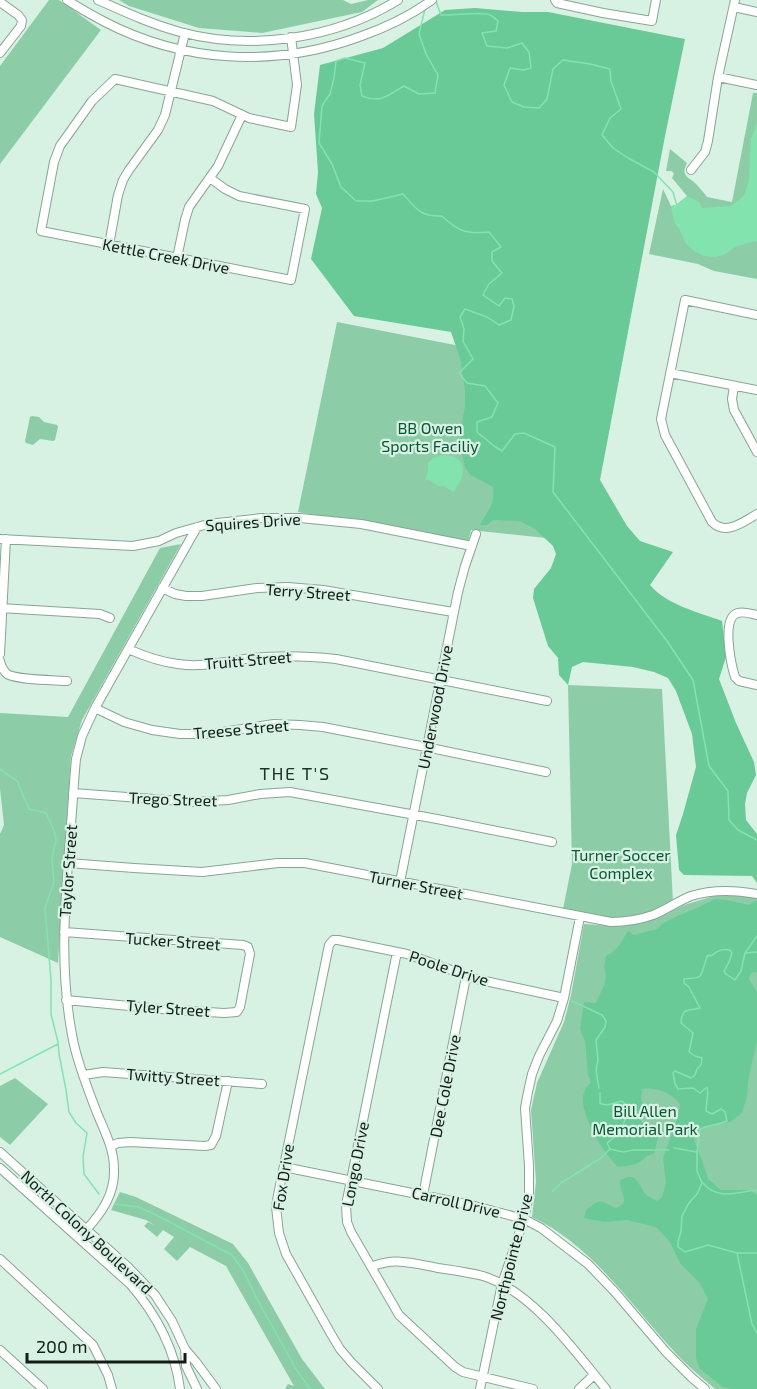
<svg xmlns="http://www.w3.org/2000/svg" width="757" height="1389" viewBox="0 0 757 1389" font-family="'Exo 2',sans-serif">
  <style>
    .green { fill: #8ccda8 }
    .forest { fill: #69ca97 }
    .water { fill: #82e3af }
    .lines { fill: none; stroke-linecap: round; stroke-linejoin: round }
    .stream { stroke: #82e3af; stroke-width: 1.5 }
    .minor-casing { stroke: #8aa494; stroke-width: 10 }
    .minor { stroke: #fff; stroke-width: 8 }
    .labels { text-anchor: middle; stroke-width: 4.5; stroke-linejoin: round; paint-order: stroke }
    .street-label { font-size: 16px; fill: #131d17; stroke: #d7f2e2 }
    .park-label { font-size: 16px; fill: #095737; stroke: #d7f2e2 }
    .neighbourhood-label { font-size: 18px; letter-spacing: 1.5px; fill: #1c3226; stroke: #d7f2e2 }
  </style>
  <rect width="100%" height="100%" fill="#d7f2e2"/>
  <path class="green" d="M49,0H59L101,30L0,164V66Z
    M119,0H343L351,4L368,0H378L362,12L262,33L199,28L129,6Z
    M753,93H757V279L714,271L698,264L649,254L663,189L671,206L676,205L687,196L672,178L674,174L672,171H666L670,149L687,163C680,177 689,177 696,184C700,188 704,193 707,197L732,202Z
    M337,322L608,375L575,541L471,530L468,542L298,512Z
    M32,416L39,417L44,422L57,425L58,427L55,440L53,441L40,439L33,445L26,443L25,441L30,417Z
    M181,544L82,720L71,756L58,963L0,937V834L4,825L0,789V713L68,717L160,548Z
    M568,685L662,689L673,902C654,911 631,920 609,919C594,917 578,912 563,909L572,864Z
    M743,895L757,898V1389H715C700,1376 684,1363 671,1348C628,1301 591,1245 532,1217L536,1182L531,1110L537,1083L564,1022L571,995L584,924L614,926L646,922L684,905L714,896Z
    M15,1078L48,1104L10,1145L0,1137V1086Z
    M120,1192L136,1197L233,1244L248,1263L302,1359L325,1389H285L288,1384L294,1386L226,1266L190,1247L177,1261L164,1249L174,1237L163,1230L157,1237L144,1226L148,1222L156,1226L146,1220L111,1210Z"/>
  <path class="forest" d="M475,8L522,12H548L685,39L665,136L600,480L627,526L640,541L673,552L650,585C667,605 698,612 722,621L726,657L719,679L736,723L754,762L756,775L747,793L745,804L746,820L757,834V883L752,876L684,875L679,870L676,835L683,814L696,767L692,734L676,691L668,678L654,672L633,667L583,662L572,667L568,685L559,675L558,658L548,646L533,598L534,589L551,568L556,554L553,546L535,529L519,521L493,520L487,525H480C488,509 495,507 493,487L471,475L465,468L459,439L465,406V390L460,358L451,332L354,316L311,259L322,208L316,194L318,172L314,114L320,65L383,48L445,10Z
    M715,899L727,900L749,905L757,900V972L751,973L749,979L757,992V1041L748,1081L747,1096L742,1113L730,1122L705,1126L699,1129L693,1137L704,1166L708,1179L721,1190H750L757,1195V1389H732L723,1387L700,1369L696,1358V1329L708,1299L699,1282L680,1263L670,1242L656,1227L627,1220L604,1222L584,1218L586,1210C602,1197 599,1201 616,1208C628,1203 624,1199 621,1189C620,1187 620,1182 620,1180L628,1177H633C645,1188 639,1193 657,1201L662,1197L666,1183L663,1158L678,1117L680,1104C670,1092 657,1087 642,1089L641,1098L644,1111L641,1121L645,1127L658,1138L654,1154C646,1155 646,1158 640,1162C635,1166 624,1166 618,1167C604,1154 575,1109 585,1090C586,1087 589,1085 591,1082L588,1075L585,1041L580,1029L584,1002L596,1003L605,983L606,975L604,967L606,956C618,950 621,942 628,931L634,935L657,929L663,923L675,917L697,908Z"/>
  <path class="water" d="M757,123V242L755,241L735,247L724,255L716,257L703,256L693,250L685,242L680,230L674,222L671,206L676,205L687,196L699,202L702,208L731,206L744,196L749,180L751,139Z
    M441,455C468,455 468,474 453,492L444,486H438L430,480H425L428,472V463L433,458Z"/>
  <g class="lines">
    <path class="stream" d="M436,1L441,15C455,16 478,11 490,15C491,15 497,20 498,21L496,31L482,33L487,46L507,48L522,43L529,52L531,68L523,70L510,68L504,85L512,102L524,107L539,108L547,99L553,69L563,60L590,64L610,69L611,81L621,109L610,118L602,135L613,148L628,158L654,172L673,192L677,206
      M425,9L419,34L426,54L438,75L435,93L419,94L404,86C388,95 381,104 362,96L360,85L365,63L345,58L336,61L334,78L330,94L322,106L319,143L332,164L341,187L356,201H373L403,194C416,209 421,217 442,216C459,232 466,234 489,232L501,247L492,252V261L502,273L489,284L483,295L499,306L505,298L512,299L514,306L511,320L499,325L487,317L465,309L460,317L464,329L463,341L473,359L459,373L467,383L485,386L498,403L492,417L477,422V432L494,446L502,451L515,434L524,433L555,447L553,492L667,641L693,680L709,766L728,791L729,820L738,830L757,840
      M0,769L17,781L29,809L46,813L54,830L56,840L52,858L54,882L45,908L51,980V1014L58,1042L59,1054L66,1090L69,1112L76,1123L87,1133L83,1157L84,1174L99,1194
      M757,936L745,953L741,971L735,980L726,974L724,971L729,962L732,953L730,950C722,948 717,951 711,956L708,955C705,960 703,973 700,976C697,979 688,978 684,979V983L689,987L700,1008C687,1011 682,1008 681,1023L693,1033L689,1052L695,1056L702,1058L701,1065L697,1069L695,1075L691,1078L675,1071L673,1073L675,1084L678,1089L693,1088L700,1093L707,1087C709,1096 706,1102 706,1111L712,1114L721,1109L725,1112L727,1121C718,1125 709,1125 700,1129L697,1152V1171L702,1183L697,1194L689,1203L682,1216L681,1231L678,1242V1247L685,1252L708,1245L737,1253L752,1324L757,1333
      M746,953L757,952
      M572,1001L602,1015L606,1021L605,1027L596,1040L598,1060L596,1070L599,1088
      M0,1074L58,1044
      M600,1093V1103L602,1104L607,1105L622,1101L626,1105V1116L621,1132L607,1143L610,1149L623,1152L633,1150H669
      M674,1148L697,1152
      M703,1183C717,1200 736,1193 755,1190L757,1191
      M552,1192L561,1183L601,1158L610,1149
      M115,1204L138,1207L154,1214L232,1255L244,1272L257,1299L296,1369L310,1389
      M738,1253H757"/>
    <g class="minor-casing">
      <path id="minor" d="M67,0C79,8 90,14 103,21C183,63 274,68 359,37C385,28 410,16 432,0
        M98,0C125,12 151,24 180,32C251,51 335,39 398,0
        M555,0L557,3L603,13L652,21L656,0
        M0,2L18,15L22,20L21,26L0,53
        M734,7L757,12
        M718,77L757,85
        M691,170L705,152L708,141L718,77L735,0
        M210,178L225,189L239,196L305,209L291,280L41,231L54,162L60,146L92,101L115,79L213,101L249,118L291,127L297,85L291,37
        M109,245L118,195L123,180L129,170L158,130L165,115L185,33
        M177,258L185,220L189,207L218,166L242,115
        M757,315L685,300L661,419L665,435L712,522C726,536 743,522 757,514
        M670,373L757,390
        M734,386L732,399L734,410L757,452
        M0,539L133,546L159,541L176,533L208,524L262,518H300L361,524L472,546
        M162,588L175,594L186,596H202L257,588L288,587L323,590L453,612
        M0,608L100,614L110,618
        M757,615C751,614 743,611 738,613C721,617 731,664 735,677L739,681L757,685
        M128,649C144,656 160,662 178,664C203,668 227,661 252,658C281,655 308,656 336,659L547,701
        M0,654L6,539
        M0,661C1,666 3,670 7,674C16,680 55,680 67,681
        M95,708L124,722L152,730L180,734H210L274,724L300,725L323,727L426,747L546,772
        M73,793L194,802L228,800L260,794L290,792L437,819L552,842
        M68,863L134,868L202,872L278,863H305L611,922C625,922 639,920 653,915C666,910 678,901 691,896C713,889 735,890 757,894
        M400,882L458,592L465,566L476,534
        M64,932L243,945L248,947L250,954L240,1007L237,1012L224,1013L161,1009L66,1000
        M397,952L346,1205L347,1222L351,1232L399,1315L455,1367L463,1372L533,1389
        M84,1075L103,1072L262,1084
        M111,1146L118,1143L130,1142L205,1146L211,1145L216,1136L228,1081
        M0,1152L128,1267L155,1295L172,1321L185,1349L196,1362L216,1389
        M284,1167L471,1205L524,1219L541,1228L588,1264L614,1291L666,1352L691,1377L705,1389
        M0,1168L130,1284C156,1314 175,1349 180,1389
        M423,1195L466,977
        M87,1229C102,1212 115,1194 114,1169C114,1149 105,1132 97,1113C88,1089 78,1065 73,1040C60,975 64,915 69,850C72,819 73,789 76,759L82,736L95,708L197,527
        M0,1259L93,1345L108,1375L112,1389
        M371,1267C395,1257 413,1263 438,1268C452,1270 468,1272 483,1276C532,1291 574,1350 606,1389
        M185,1349L186,1366L197,1389
        M0,1350L43,1389
        M378,1389L352,1363L340,1349L331,1334L286,1254L279,1233L276,1207L278,1195L329,945L333,940H338L407,954L476,979L564,998
        M480,1389L502,1284L524,1219L529,1195V1166L525,1108L528,1092L532,1074L539,1056L557,1021L564,998L580,917
        M579,1389L594,1375"/>
    </g>
    <use href="#minor" class="minor"/>
  </g>
  <g class="labels">
    <g class="street-label">
      <text transform="translate(166 256) rotate(11)" y="6">Kettle Creek Drive</text>
      <text transform="translate(253 522) rotate(-4)" y="6">Squires Drive</text>
      <text transform="translate(308 592) rotate(4)" y="6">Terry Street</text>
      <text transform="translate(248 660) rotate(-5)" y="6">Truitt Street</text>
      <text transform="translate(435 707) rotate(-79)" y="6">Underwood Drive</text>
      <text transform="translate(241 729) rotate(-5)" y="6">Treese Street</text>
      <text transform="translate(173 799) rotate(2)" y="6">Trego Street</text>
      <text transform="translate(68 871) rotate(-86)" y="6">Taylor Street</text>
      <text transform="translate(416 885) rotate(11)" y="6">Turner Street</text>
      <text transform="translate(173 941) rotate(4)" y="6">Tucker Street</text>
      <text transform="translate(449 968) rotate(18)" y="6">Poole Drive</text>
      <text transform="translate(168 1008) rotate(4)" y="6">Tyler Street</text>
      <text transform="translate(173 1077) rotate(4)" y="6">Twitty Street</text>
      <text transform="translate(445 1086) rotate(-79)" y="6">Dee Cole Drive</text>
      <text transform="translate(355 1164) rotate(-79)" y="6">Longo Drive</text>
      <text transform="translate(283 1177) rotate(-81)" y="6">Fox Drive</text>
      <text transform="translate(456 1202) rotate(13)" y="6">Carroll Drive</text>
      <text transform="translate(87 1232) rotate(43)" y="6">North Colony Boulevard</text>
      <text transform="translate(511 1257) rotate(-76)" y="6">Northpointe Drive</text>
    </g>
    <g class="park-label">
      <text x="430" y="434">BB Owen<tspan x="430" dy="18">Sports Faciliy</tspan></text>
      <text x="621" y="861">Turner Soccer<tspan x="621" dy="18">Complex</tspan></text>
      <text x="645" y="1117">Bill Allen<tspan x="645" dy="18">Memorial Park</tspan></text>
    </g>
    <g class="neighbourhood-label">
      <text x="295" y="780">THE T'S</text>
    </g>
  </g>
  <path d="M27 1353v9h158v-9" fill="none" stroke="#131d17" stroke-width="3"/>
  <text x="36" y="1353" font-size="18" fill="#131d17" stroke="#d7f2e2" stroke-width="4.5" paint-order="stroke">200 m</text>
</svg>
